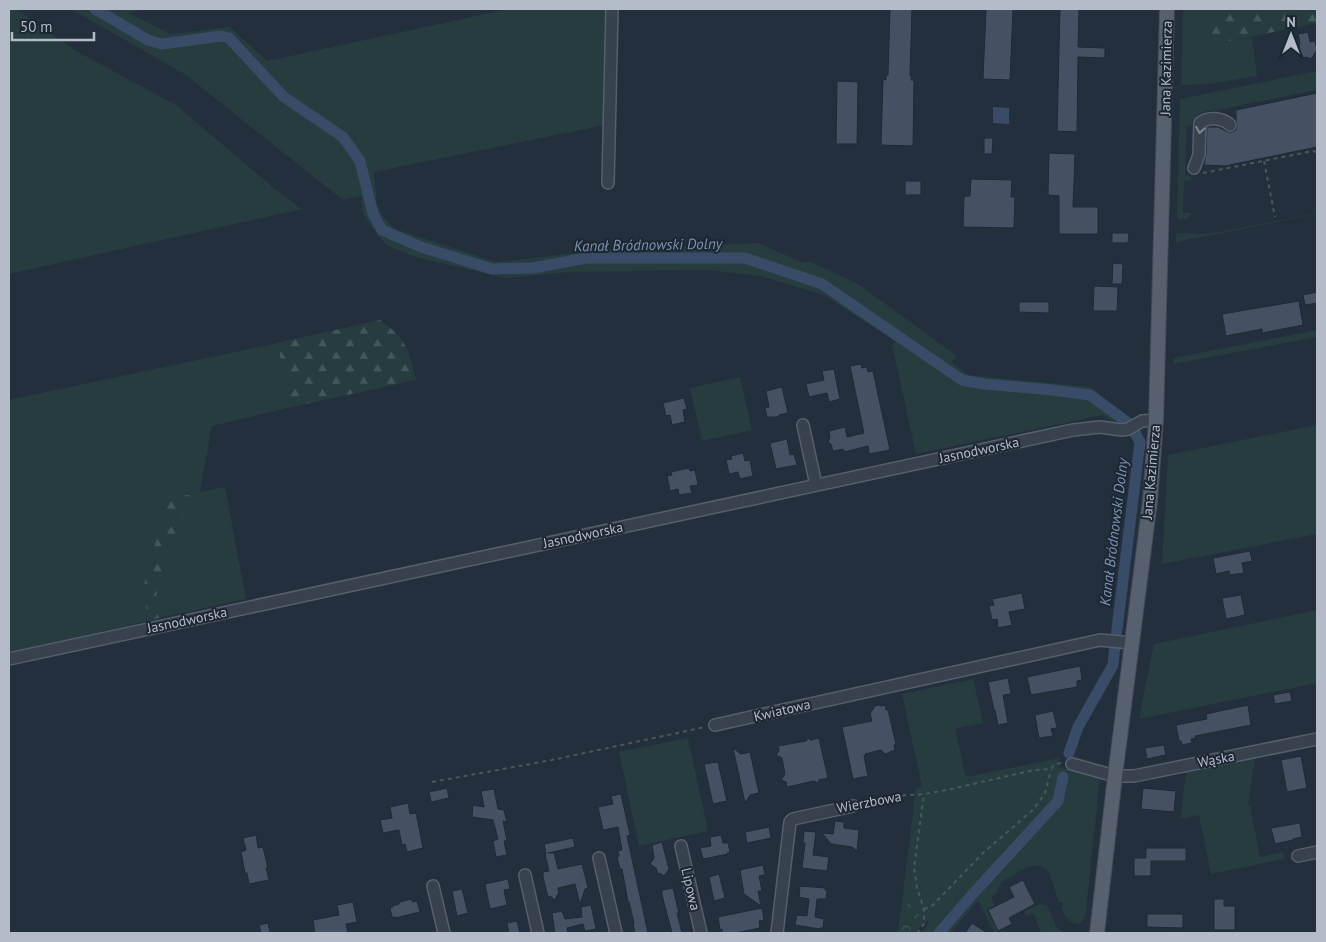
<svg xmlns="http://www.w3.org/2000/svg" width="1326" height="942" viewBox="0 0 1326 942" font-family="'PT Sans',sans-serif">
  <style>
    .grass { fill: #263c3f }
    .forest { fill: url(#forest-firs) }
    .park { fill: url(#park-crowns) }
    .water { fill: #394c67 }
    .lines { fill: none; stroke-linecap: round; stroke-linejoin: round }
    .canal { stroke: #394c67; stroke-width: 11 }
    .building { fill: #455162; stroke: #1f2835 }
    .minor-casing { stroke: #565f6c; stroke-width: 14 }
    .major-casing { stroke: #414a57; stroke-width: 16 }
    .path { stroke: #44595c; stroke-width: 2; stroke-dasharray: 4 4; stroke-linecap: butt }
    .minor { stroke: #38414e; stroke-width: 11 }
    .major { stroke: #56606e; stroke-width: 14 }
    .oneway { stroke: #7c8592 }
    .labels { text-anchor: middle; stroke-width: 4; stroke-linejoin: round; paint-order: stroke }
    .street-label { font-size: 14px; fill: #b4bcc9; stroke: #1d2633 }
    .water-label { font-size: 15px; font-style: italic; fill: #7c92b1; stroke: #1d2633 }
  </style>
  <defs>
    <pattern id="forest-firs" width="22" height="20" patternUnits="userSpaceOnUse" patternTransform="scale(1.25)"><rect width="22" height="20" fill="#263c3f"/><path d="M5 1l3.5 6h-7zM16 11l3.5 6h-7z" fill="#435659"/></pattern>
    <pattern id="park-crowns" width="20" height="18" patternUnits="userSpaceOnUse" patternTransform="scale(1.25)"><rect width="20" height="18" fill="#263c3f"/><path d="M2 6a3 3 0 1 1 6 0M12 15a3 3 0 1 1 6 0" fill="none" stroke="#435659"/></pattern>
  </defs>
  <rect width="100%" height="100%" fill="#242f3e"/>
  <path class="grass" d="M9,9H16L76,51L176,105L275,189L302,209L9,274Z
    M71,9H146L128,13L170,34L230,27L267,61L509,9H609L605,125L374,172L377,204L382,215L395,229L496,262L611,249L758,243L804,263L811,262L858,284L957,356L952,362L968,375L1091,387L1131,421C1116,429 1116,424 1103,415L916,454L892,344L896,342L824,295L760,276L709,270L569,272L505,278L415,257L388,246L378,236L363,214L361,196L343,200L186,75Z
    M1183,9H1209L1211,45L1252,37L1257,76L1209,84L1181,85Z
    M1317,71V90L1218,110C1205,110 1195,113 1191,126H1187L1185,175L1190,176L1192,180L1184,181L1183,213H1191L1189,218C1185,220 1181,220 1177,218L1180,99Z
    M1317,213V214L1176,242V234L1179,233L1204,234L1214,233Z
    M1317,330V337L1173,364V358Z
    M277,343L292,407L212,426L200,492L225,487L246,599L159,618L156,600V587L160,575L165,500L160,525L144,585L147,621L9,654V400Z
    M740,377L752,430L702,441L690,388Z
    M1317,425V534L1162,564L1168,455Z
    M1317,610V683L1139,719L1154,644Z
    M973,679L983,723L955,729L966,777L1060,758L1058,767L1090,775L1100,779L1085,918L1079,924C1067,923 1065,916 1061,906L1063,905V902L1059,903C1055,893 1053,879 1047,870C1038,856 1012,876 1002,882L999,886L997,893L991,897L995,905L987,910L999,933H995L978,901L950,933H920L927,926L928,920L918,929L921,903L905,907L901,933H898L916,788L922,786L902,694Z
    M688,738L708,831L639,846L619,752Z
    M1255,757L1248,805H1250L1260,857L1283,852L1284,859L1211,874L1199,815L1180,819L1186,771Z
    M1040,904L1046,905L1048,907L1056,927L1065,933H1041L1034,914L1026,916L1024,912Z"/>
  <path class="forest" d="M1209,9H1317V23L1211,45Z
    M380,320C407,339 408,349 416,380L292,407L277,343Z
    M192,494L160,575C155,592 156,600 159,618L147,621L144,585L160,525L165,500Z"/>
  <path class="park" d="M914,902L921,903L918,929L913,933H901L905,906L910,903Z"/>
  <path class="water" d="M993,107L1009,108V124L993,123Z"/>
  <g class="lines">
    <path class="canal" d="M95,9L148,40L162,44L221,36L229,38L284,97L343,137L360,161L373,214L382,230L421,247L492,269L533,268L586,258H745L822,284L962,380L984,384L1052,390L1090,395L1127,422
      M1116,637L1140,442L1135,433
      M1069,753L1078,727L1113,665L1115,645
      M939,933L971,896L1058,801L1063,777"/>
  </g>
  <path class="building" d="M890,9H912L910,76H912L911,80H914L913,146L881,145L883,79L886,80V75H888Z
    M986,9H1013L1010,80L983,79Z
    M1060,9H1079L1078,47L1105,48V58L1078,57L1077,132L1057,131Z
    M1308,32L1310,42L1315,41L1317,50L1311,59L1307,57L1301,58L1299,44H1300L1298,34Z
    M837,81L858,82L857,144H836Z
    M1317,93V147L1225,166L1204,165L1206,155L1207,127H1218L1228,132H1232L1236,130L1237,127L1236,120V110Z
    M984,138H993L992,154H984Z
    M1049,153L1075,154L1073,207H1098V234H1059V196L1048,195Z
    M971,179L1012,180L1011,197H1015L1014,228L963,227L964,196H970Z
    M905,181H921V195H905Z
    M1112,233H1129L1128,243H1112Z
    M1113,263L1123,264L1122,284H1112Z
    M1094,286L1118,287L1117,311H1093Z
    M1317,292V303L1305,305L1303,295Z
    M1299,301L1303,325L1262,333V329L1226,336L1222,314Z
    M1019,302H1049V313L1019,312Z
    M861,364L862,368L867,367L868,372L873,371L890,450L869,454L868,446L844,452L843,449L833,451L831,444L828,442L830,438L829,431L845,427L847,437L864,433L850,366Z
    M834,369L840,399L829,402L827,393L809,397L806,384L824,380L822,371Z
    M782,387L788,413L779,415L778,417H767L765,408L769,407L766,391Z
    M684,398L687,409L683,410L685,422L672,425L670,415L666,416L663,403Z
    M787,439L790,455L794,454L797,465L776,469L770,443Z
    M743,453L745,461L750,460L753,476L740,479L738,472L729,474L726,460L732,459L731,456Z
    M689,468L690,471L695,470L698,485L690,486L692,493L679,495L678,489L670,491L667,476L672,475L671,472Z
    M1250,551L1252,561L1242,563L1244,573L1230,575L1229,571L1216,574L1213,558Z
    M1022,593L1025,609L1009,612L1012,625L998,628L997,619L992,620L989,606L994,605L992,599Z
    M1241,595L1245,615L1226,619L1222,598Z
    M1080,666L1082,680L1077,681V687L1031,695L1027,677Z
    M1008,678L1011,694L1003,695L1008,723L998,725L995,710H994L988,682Z
    M1290,692L1292,701L1275,704L1273,695Z
    M879,705L881,706L885,705L886,710H888L896,744L894,745L895,750L885,754L881,750L865,754L866,756H864L868,776L853,779L842,727L872,721L870,714L875,706Z
    M1248,705L1251,725L1195,736L1196,738L1191,739L1192,743L1182,745L1181,741H1179L1176,725L1207,719L1206,714Z
    M1053,711L1057,727L1056,728L1051,729L1053,736L1039,738L1035,715Z
    M808,738L810,740L819,738L828,778L819,780L818,783L814,781L787,787L786,782L781,780L785,774L782,758L776,755L779,751L778,746L806,741Z
    M1164,745L1166,755L1147,759L1145,748Z
    M733,748L741,754L750,752L759,793L750,795L745,803Z
    M1301,756L1307,788L1287,792L1281,760Z
    M718,762L727,801L713,804L704,764Z
    M447,788L449,798L431,802L429,792Z
    M1143,788L1176,791L1174,812L1141,809Z
    M494,789L498,809L504,810L507,822L503,821L507,841H504L507,855L496,857L493,841L498,839L493,820L472,817L473,805L484,807L481,791Z
    M621,794L630,835L627,836L648,933H635L633,923H634L629,902H628L622,869H620L617,857L619,856L618,851L622,850L618,827L603,830L598,807L613,804L611,796Z
    M408,803L410,814L416,813L423,848L407,852L405,844L402,845L399,830L383,833L380,820L392,818L390,807Z
    M835,821L844,822V828L859,830L857,851L852,847L831,844L822,833L833,834Z
    M1300,823L1302,837L1293,839V840L1275,844L1271,828Z
    M769,827L771,838L747,843L745,832Z
    M804,831L816,832L813,855L829,857L827,871L802,868L805,843H803Z
    M256,835L258,848L263,847L268,868H266L269,880L249,884L247,873H245L241,852L246,850L243,838Z
    M721,835L723,843H728L730,852L727,853L728,854L703,859L700,848L711,846L710,837Z
    M573,838L575,847L548,853H554L558,869L582,864L588,888L585,889L580,904L575,884L558,888L559,894L557,895L555,900L550,896L548,897L543,877V872L549,871L545,854H546L544,844Z
    M662,842L669,869L664,876L660,873L658,874L656,868L650,864L654,858L652,845Z
    M1146,848H1186V861H1151V876H1134V858H1146Z
    M763,865L765,875L759,876L762,891H758L761,906L744,894L740,870Z
    M719,874L725,898L714,901L709,877Z
    M508,879L510,889L504,890L507,905L490,909L485,884Z
    M1023,880L1035,904L1009,918L1012,924L998,931L988,910L1014,897L1009,887Z
    M800,886L825,888V890H827L826,899H817L815,917L824,919L823,928H820V929L795,925L797,915L807,916L809,899L799,897Z
    M673,888L679,913H677L682,933H672L662,895V890Z
    M462,889L468,913L457,916L452,891Z
    M412,899V902L417,901L420,912L395,918V917H392L390,908L393,907L392,906L399,904V902Z
    M1214,899H1224V906H1235V930H1214Z
    M353,902L357,922L346,924L348,933H315L313,920L339,915L337,905Z
    M591,905L596,929L585,931L583,924L567,928L568,933H555L552,913L562,911L565,919L582,917L581,907Z
    M762,908L764,920L759,921L760,928L735,933H722V929L720,930L718,917Z
    M1147,914H1183V928L1147,927Z
    M517,921L520,933H509L507,923Z
    M268,923L270,933H261L259,925Z
    M972,923L987,933H965Z"/>
  <g class="lines">
    <g class="minor-casing">
      <path id="minor" d="M1194,168L1199,155L1200,123C1208,116 1223,118 1230,125
        M608,183L612,9
        M803,425L816,485
        M9,659L1073,430L1100,427L1122,430L1128,429L1142,421L1156,420
        M715,725L1100,640L1132,643
        M1072,764L1115,776H1134L1317,739
        M681,846L701,933
        M1298,856L1317,852
        M599,858L616,933
        M525,875L538,933
        M433,886L444,933
        M777,933L790,822L793,819L853,806"/>
    </g>
    <g class="major-casing">
      <path id="major" d="M1097,933L1115,776L1150,501L1156,420L1167,9"/>
    </g>
    <path class="path" d="M1264,161L1275,217
      M1203,173L1313,151L1317,152
      M432,782L552,760L705,727
      M863,803L896,796L924,794L951,789L1034,770L1051,769L1055,764L1062,763
      M924,909L932,906L983,853L1034,809L1045,793L1051,770
      M917,933L924,924V909L917,888L914,868L924,794"/>
    <use href="#minor" class="minor"/>
    <use href="#major" class="major"/>
  </g>
  <defs><path id="oneway-chevron" d="M-2-3.5L2.5 0L-2 3.5" fill="none" stroke-width="1.6" stroke-linecap="round" stroke-linejoin="round" transform="scale(1.25)"/></defs>
  <use class="oneway" href="#oneway-chevron" transform="translate(1200 130) rotate(99)"/>
  <g class="labels">
    <g class="street-label">
      <text transform="translate(1166 68) rotate(-89)" y="5">Jana Kazimierza</text>
      <text transform="translate(979 450) rotate(-12)" y="5">Jasnodworska</text>
      <text transform="translate(1151 472) rotate(-85)" y="5">Jana Kazimierza</text>
      <text transform="translate(583 535) rotate(-12)" y="5">Jasnodworska</text>
      <text transform="translate(187 620) rotate(-12)" y="5">Jasnodworska</text>
      <text transform="translate(782 710) rotate(-13)" y="5">Kwiatowa</text>
      <text transform="translate(1216 759) rotate(-11)" y="5">Wąska</text>
      <text transform="translate(869 802) rotate(-11)" y="5">Wierzbowa</text>
      <text transform="translate(691 889) rotate(77)" y="5">Lipowa</text>
    </g>
    <g class="water-label">
      <text transform="translate(648 245) rotate(-1)" y="5">Kanał Bródnowski Dolny</text>
      <text transform="translate(1114 532) rotate(-83)" y="5">Kanał Bródnowski Dolny</text>
    </g>
  </g>
  <rect width="1326" height="942" fill="none" stroke="#b4bcc9" stroke-width="20"/>
  <g transform="translate(1291 35)" stroke="#1d2633" stroke-width="4" paint-order="stroke">
  <path d="M0-4L9 19L0 12L-9 19Z" fill="#b4bcc9"/>
  <text y="-8" font-size="14" font-weight="bold" text-anchor="middle" fill="#b4bcc9">N</text>
  </g>
  <path d="M12 32v8h82v-8" fill="none" stroke="#b4bcc9" stroke-width="2.5"/>
  <text x="20" y="32" font-size="15" fill="#b4bcc9" stroke="#1d2633" stroke-width="4" paint-order="stroke">50 m</text>
</svg>
